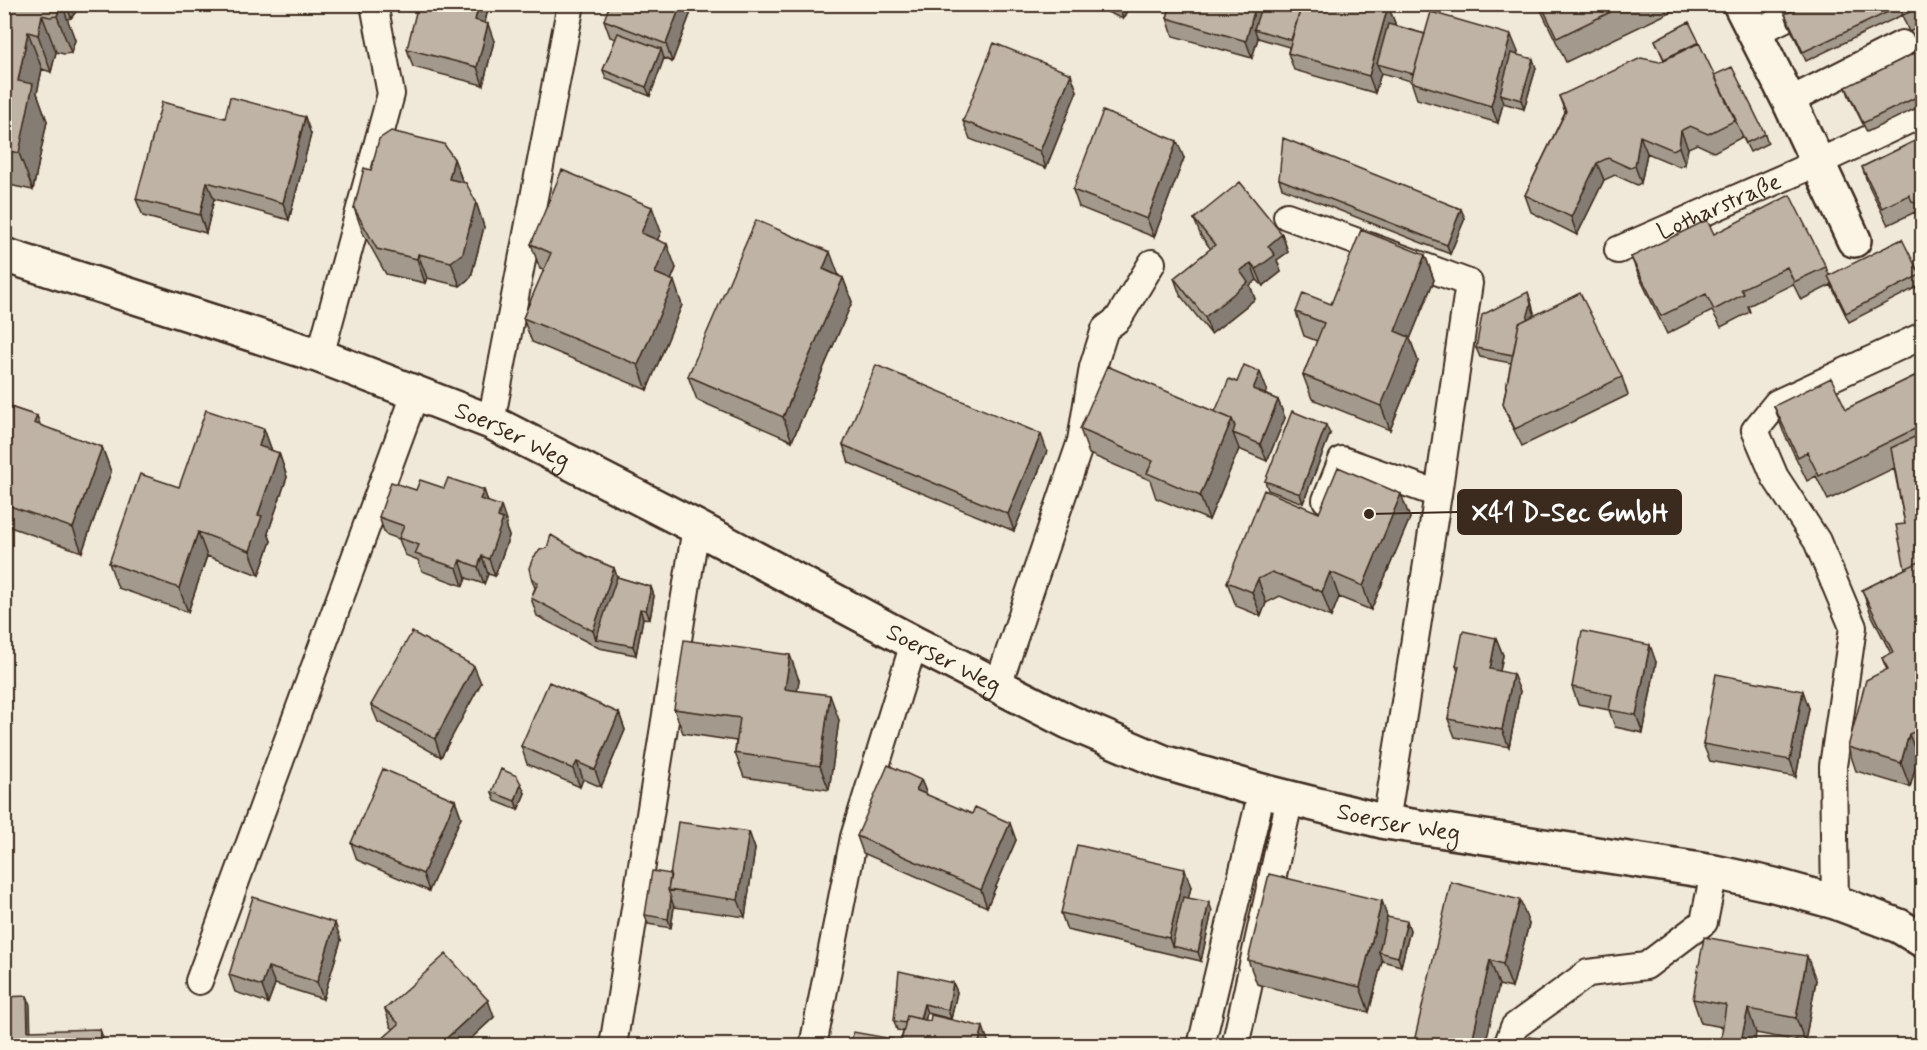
<svg xmlns="http://www.w3.org/2000/svg" width="1927" height="1050" viewBox="0 0 1927 1050" font-family="Mynerve,sans-serif">
  <style>
    .lines { fill: none; stroke-linecap: round; stroke-linejoin: round }
    .service-casing { stroke: #3b2a1e; stroke-width: 30 }
    .minor-casing { stroke: #3b2a1e; stroke-width: 38 }
    .tertiary-casing { stroke: #3b2a1e; stroke-width: 38 }
    .service { stroke: #fcf5e5; stroke-width: 26 }
    .minor { stroke: #fcf5e5; stroke-width: 33 }
    .tertiary { stroke: #fcf5e5; stroke-width: 33 }
    .wall { fill: #a39a8d; stroke: #3b2a1e; stroke-width: 1.5 }
    .shaded-wall { fill: #857d73; stroke: #3b2a1e; stroke-width: 1.5 }
    .building { fill: #beb3a4; stroke: #3b2a1e; stroke-width: 1.5 }
    .labels { text-anchor: middle; stroke-width: 6; stroke-linejoin: round; paint-order: stroke }
    .street-label { font-size: 24px; fill: #3b2a1e; stroke: #fcf5e5 }
    .leader { fill: none; stroke: #3b2a1e; stroke-width: 2 }
    .callout-dot { fill: #3b2a1e; stroke: #fcf5e5; stroke-width: 2 }
    .callout { fill: #3b2a1e; stroke: #3b2a1e; stroke-width: 2 }
    .callout-label { font-size: 26px; text-anchor: middle; font-weight: bold; fill: #fff }
  </style>
  <rect width="100%" height="100%" fill="#f0e9d9"/>
  <filter id="ink" filterUnits="userSpaceOnUse"><feTurbulence type="fractalNoise" baseFrequency=".0167" numOctaves="2"/><feDisplacementMap in="SourceGraphic" scale="12" xChannelSelector="R" yChannelSelector="G"/><feConvolveMatrix kernelMatrix="1 2 1 2 8 2 1 2 1" color-interpolation-filters="sRGB"/></filter>
  <g filter="url(#ink)">
    <g class="lines">
      <g class="service-casing">
        <g id="service">
          <path d="M1755,33L1814,4"/>
          <path d="M1789,101L1902,44"/>
          <path d="M1287,216L1469,283L1438,494L1386,822"/>
          <path id="s1" d="M1618,250L1817,163L1922,114"/>
          <path d="M320,356L391,94L374,4"/>
          <path d="M491,422L571,4"/>
          <path d="M1326,500L1342,460L1438,494"/>
          <path d="M998,685L1081,441L1093,367L1105,329L1118,319L1152,263"/>
          <path d="M1835,902L1833,766L1853,627L1817,541L1775,477L1755,430L1777,403L1922,336"/>
          <path d="M199,981L416,392"/>
          <path d="M613,1046L696,527"/>
          <path d="M813,1046L854,837L914,643"/>
          <path d="M1201,1046L1262,791"/>
          <path d="M1235,1046L1290,798"/>
          <path d="M1507,1046L1514,1027L1588,973L1646,966L1704,922L1714,872"/>
        </g>
      </g>
      <g class="minor-casing">
        <path id="minor" d="M1740,4L1789,101L1854,240"/>
      </g>
      <g class="tertiary-casing">
        <g id="tertiary">
          <path id="s2" d="M4,255L320,356L491,422L696,527L914,643L1069,722L1163,762L1262,791L1386,822L1714,872L1774,885L1835,902L1899,926L1922,940"/>
        </g>
      </g>
      <use href="#service" class="service"/>
      <use href="#minor" class="minor"/>
      <use href="#tertiary" class="tertiary"/>
    </g>
    <path class="wall" d="M4,4H82L71,18L67,19L75,40L71,53L64,54L56,52L51,72L42,69L37,93L47,121L33,190L4,184Z
      M694,4L672,62L664,58L650,96L606,79L603,70L616,39L610,37L604,20Z
      M1089,4H1130L1123,19Z
      M1154,4H1383L1388,6L1395,23L1394,25L1425,34L1518,52L1517,55L1536,68L1524,109L1503,103L1498,123L1417,99L1411,81L1381,73L1375,93L1294,70L1288,53L1289,47L1258,38L1252,58L1173,36L1167,18L1170,8Z
      M1538,4H1685V5L1566,62Z
      M1923,4V26L1909,32L1902,15L1806,61L1788,23L1785,14Z
      M488,9L485,23L494,41L483,85L413,67L407,49Z
      M1689,22L1714,75L1765,134L1768,143L1750,152L1742,136V137L1714,152L1697,144L1688,148L1685,164L1680,167L1647,153L1641,183L1637,185L1615,175L1604,180L1577,235L1531,212L1525,195L1565,112L1559,96L1664,60L1655,40Z
      M1923,58V105L1867,132L1849,96L1846,87Z
      M1077,91L1046,168L970,139L963,121Z
      M311,134L289,220L214,199L206,233L143,216L136,199Z
      M1923,137V221L1918,218L1915,212L1888,225L1868,184L1862,167Z
      M1184,158L1154,237L1079,207L1073,190Z
      M454,159L463,182L476,202L484,227L471,277L460,286L427,278L425,283L386,274L363,233L354,208L371,170Z
      M1279,179L1465,218L1450,254L1282,188Z
      M1194,219L1282,234L1288,252L1277,260L1281,272L1263,286L1257,280L1250,285L1255,299L1211,334L1180,295L1174,278L1211,249L1201,236Z
      M661,232L657,240L676,268L671,280L682,305L647,390L532,342L523,318L544,270L540,269L531,244Z
      M1714,234L1826,267L1829,275H1920L1923,284L1849,322L1831,285L1801,300L1793,284L1748,306L1750,312L1721,327L1712,311L1667,334L1638,274L1631,257Z
      M1425,255L1434,280L1410,339L1418,361L1390,430L1312,399L1303,375L1317,341L1304,336L1296,312L1331,304Z
      M839,276L843,278L852,302L792,441L697,400L688,376Z
      M1531,301L1534,313L1533,316L1622,377L1628,395L1522,446L1510,422L1503,404L1511,363L1480,357L1476,348Z
      M1923,372V756L1918,758L1910,787L1856,771L1848,747L1887,670L1882,658L1891,654L1871,614L1862,590L1905,569V524L1894,468L1828,500L1816,476L1807,481L1783,431L1774,406L1846,409Z
      M1237,382L1267,390L1264,394L1278,400L1285,418L1267,461L1239,449L1209,520L1156,498L1150,480L1089,454L1080,429L1215,412Z
      M4,405L37,416L40,426L102,447L111,472L82,552L4,525Z
      M264,429L272,451L279,453L287,477L268,533L271,541L259,575L207,556L188,612L118,588L109,563L179,487Z
      M1330,434L1303,503L1268,490L1265,481Z
      M843,445L1047,451L1014,531L849,463Z
      M444,488L484,490L488,502L507,524L506,528L509,536L495,576L488,574L484,584L466,578L463,586L422,571L418,560L405,555L399,539L385,534L379,517L416,490Z
      M1319,513L1410,518L1371,610L1339,597L1331,617L1280,596L1266,603L1261,616L1236,606L1227,582Z
      M586,556L614,568L617,577L651,587L654,596L650,619L643,618L636,655L599,648L537,616L531,598L535,588L531,577Z
      M1496,638L1503,655L1500,671L1520,691L1509,747L1455,737L1448,719L1458,671L1456,666Z
      M1656,662L1643,733L1615,727L1609,710L1578,704L1572,687Z
      M799,680L797,690L839,720L829,790L744,777L735,753L736,741L683,733L674,709Z
      M481,683L441,757L378,722L371,705Z
      M1809,708L1796,777L1710,761L1703,744Z
      M619,713L625,730L601,787L583,779L580,787L527,764L521,746Z
      M921,780L927,795L1016,840L987,907L863,853L857,836Z
      M521,784L525,793L518,810L495,801L492,792Z
      M455,800L461,817L429,891L357,860L351,843Z
      M749,832L755,849L745,917L674,907L671,928L648,924L645,915L671,874Z
      M1451,882L1529,924L1512,988L1499,985Z
      M1191,887L1188,898L1212,911L1201,961L1067,930L1061,913Z
      M1382,901L1387,917L1410,930L1401,966L1382,961L1369,1012L1257,984L1248,960Z
      M341,940L323,999L275,984L268,1003L235,992L229,975Z
      M1816,980L1805,1042L1701,1023L1693,999Z
      M953,983L957,992L951,1019L927,1013L925,1020L989,1044V1046H900L903,1031L897,1030L894,1021Z
      M385,1009L494,1017L463,1046H380L379,1042L394,1029L391,1027Z"/>
    <path class="shaded-wall" d="M61,4H62L75,40L71,53L57,16Z
      M66,4H82L71,18Z
      M479,4H486L488,9L481,37L475,20Z
      M681,4H694L672,62L666,44Z
      M1118,4H1130L1123,19Z
      M1256,4H1267L1254,29L1258,38L1252,58L1246,41Z
      M1388,6L1395,23L1383,65L1377,64L1381,73L1375,93L1369,76Z
      M42,15L56,52L51,72L38,35Z
      M488,24L494,41L483,85L477,67Z
      M28,32L42,69L37,93L47,121L33,190L19,153L18,81Z
      M1511,35L1518,52L1505,96L1500,94L1503,103L1498,123L1491,106Z
      M661,49L664,58L650,96L646,87Z
      M1533,59L1536,68L1524,109L1521,100Z
      M1071,74L1077,91L1046,168L1040,151Z
      M305,117L311,134L289,220L283,203Z
      M1681,131L1688,148L1685,164L1679,147Z
      M1640,136L1647,153L1641,183L1635,166Z
      M1177,141L1184,158L1154,237L1147,219Z
      M454,159L463,183L449,179Z
      M1597,163L1604,180L1577,235L1571,217Z
      M207,182L214,199L206,233L200,215Z
      M476,202L484,227L471,277L460,286L451,262Z
      M652,207L661,232L650,257L641,233Z
      M1461,209L1465,218L1450,254L1447,245Z
      M1282,234L1288,252L1277,260L1281,272L1263,286L1256,269L1268,246Z
      M667,244L676,268L664,298L655,273Z
      M830,252L839,276L823,269Z
      M418,254L427,278L425,283L417,259Z
      M1425,255L1434,280L1410,339L1418,361L1390,430L1381,406L1395,331Z
      M1251,263L1257,280L1250,285L1255,299L1211,334L1205,317L1240,271Z
      M843,278L852,302L792,441L783,417Z
      M674,281L682,305L647,390L638,365Z
      M1528,292L1534,313L1521,365L1517,356Z
      M1260,372L1267,390L1259,407L1253,389Z
      M1278,400L1285,418L1267,461L1260,444Z
      M37,416L46,440L34,423Z
      M1232,419L1238,435L1233,433L1239,449L1209,520L1200,496Z
      M1326,425L1330,434L1303,503L1300,494Z
      M264,429L273,454L259,446Z
      M1041,434L1047,451L1014,531L1008,514Z
      M102,447L111,472L82,552L73,528Z
      M279,453L287,477L268,533L271,541L259,575L250,551L258,515Z
      M484,490L490,508L480,499Z
      M1401,494L1410,518L1371,610L1363,586Z
      M501,506L507,524L506,528L509,536L495,576L489,559L498,517Z
      M198,532L207,556L188,612L179,588Z
      M482,556L488,574L484,584L478,567Z
      M460,560L466,578L463,586L457,568Z
      M614,568L620,586L596,639L593,631Z
      M1330,572L1339,597L1331,617L1322,592Z
      M1258,579L1266,603L1261,616L1252,592Z
      M651,587L654,596L650,619L646,610Z
      M640,609L643,618L636,655L633,646Z
      M1496,638L1503,655L1497,686L1490,669Z
      M1650,645L1656,662L1643,733L1636,715Z
      M790,655L799,680L794,713L785,689Z
      M474,666L481,683L441,757L435,739Z
      M1513,674L1520,691L1509,747L1502,730Z
      M1803,691L1809,708L1796,777L1790,760Z
      M830,695L839,720L829,790L820,766Z
      M619,713L625,730L601,787L595,770Z
      M1909,734L1918,758L1910,787L1901,763Z
      M577,762L583,779L580,787L573,769Z
      M921,780L928,797L916,790Z
      M521,784L525,793L518,810L515,801Z
      M455,800L461,817L429,891L423,874Z
      M1010,823L1016,840L987,907L981,890Z
      M749,832L755,849L745,917L738,900Z
      M1185,869L1191,887L1177,947L1172,946L1169,938Z
      M671,898L674,907L671,928L668,919Z
      M1520,900L1529,924L1512,988L1503,964Z
      M1382,901L1390,926L1379,952L1382,961L1369,1012L1360,987Z
      M1209,902L1212,911L1201,961L1198,952Z
      M1407,921L1410,930L1401,966L1398,957Z
      M335,923L341,940L323,999L317,982Z
      M1807,956L1816,980L1805,1042L1796,1018Z
      M1490,960L1499,985L1485,1046H1471Z
      M268,967L275,984L268,1003L262,986Z
      M4,973L6,976L7,1046H4Z
      M953,983L957,992L951,1019L948,1010Z
      M27,996L30,1005L31,1040L28,1031Z
      M488,1000L494,1017L463,1046H438Z
      M924,1004L927,1013L922,1035L919,1026Z
      M1748,1009L1756,1033L1754,1046H1740Z
      M983,1027L989,1044V1046H978Z
      M100,1029L103,1038L104,1046H101Z"/>
    <path class="building" d="M4,4H61L57,16L50,17L42,15L38,35L28,32L18,81L33,84L19,153L4,150Z
      M418,4H479L475,20L488,24L477,67L407,49Z
      M610,4H681L666,44L604,20Z
      M1171,4H1256L1246,41L1167,18Z
      M1262,4H1302L1291,40L1254,29Z
      M1302,4H1383L1388,6L1369,76L1288,53Z
      M1541,4H1627L1557,38Z
      M1806,4H1897L1899,7L1803,52L1785,14Z
      M1898,4H1923V6L1903,15Z
      M1431,12L1511,35L1491,106L1411,82Z
      M1689,22L1699,42L1664,59L1655,40Z
      M1388,24L1425,34L1413,74L1377,64Z
      M618,33L661,49L646,87L603,70Z
      M994,43L1071,74L1040,151L963,121Z
      M1699,43L1736,120L1708,134L1690,126L1684,129L1681,131L1679,147L1673,150L1640,136L1635,166L1630,168L1608,158L1597,163L1571,217L1525,195L1566,111L1559,96L1641,58L1660,62Z
      M1919,51L1923,58V94L1863,123L1846,87Z
      M1511,53L1533,59L1521,100L1500,94Z
      M1732,67L1765,134L1746,143L1714,75Z
      M230,97L305,117L283,203L207,182L200,215L136,199L162,102L225,118Z
      M1103,111L1177,141L1147,219L1073,190Z
      M391,131L444,144L454,159L449,179L466,183L476,202L463,253L451,262L418,254L417,259L377,249L354,208L364,168L371,170L379,139Z
      M1923,137V208L1912,201L1909,195L1882,208L1862,167Z
      M1283,138L1461,209L1447,245L1279,179Z
      M562,170L652,207L641,233L667,244L655,273L674,281L638,365L523,318L551,253L531,244Z
      M1240,182L1282,234L1268,246L1275,255L1256,269L1251,263L1240,271L1248,282L1205,317L1174,278L1215,245L1194,219Z
      M1790,195L1826,267L1794,282L1787,267L1741,289L1744,294L1714,310L1706,294L1661,316L1631,257L1707,220L1714,234Z
      M756,220L830,252L823,269L843,278L783,417L688,376Z
      M1361,230L1425,255L1395,331L1409,337L1381,406L1303,375L1324,323L1296,312L1303,293L1331,304Z
      M1902,239L1920,275L1846,313L1828,276Z
      M1528,292L1531,304L1527,319L1519,323L1513,355L1476,348L1482,315Z
      M1580,293L1622,377L1515,429L1503,404L1519,323Z
      M876,365L1041,434L1008,514L843,445Z
      M1244,365L1260,372L1253,389L1278,400L1260,444L1233,433L1235,426L1232,419L1215,412L1229,379L1237,382Z
      M1107,366L1232,419L1200,496L1147,473L1153,461L1080,429Z
      M1923,372V425L1819,476L1807,452L1798,457L1774,406L1831,378L1846,409Z
      M4,405L37,416L34,423L102,447L73,528L4,504Z
      M206,410L264,429L259,446L279,453L258,515L262,516L250,551L198,532L179,588L109,563L140,474L179,487Z
      M1292,411L1326,425L1300,494L1265,481Z
      M1923,433V560L1905,569L1896,525L1905,524L1891,448Z
      M1338,467L1401,494L1363,586L1330,572L1322,592L1272,572L1258,579L1252,592L1227,582L1264,490L1319,513Z
      M448,478L484,490L480,499L501,506L498,517L503,519L489,559L482,556L478,567L460,560L457,568L415,554L419,545L399,538L404,526L379,517L391,482L416,490L420,480L444,488Z
      M551,535L586,556L614,568L593,631L531,598L538,583L531,577L529,568L533,558L540,550L547,548Z
      M1923,560V728L1909,734L1901,763L1848,747L1866,680L1888,669L1882,658L1893,652L1862,590Z
      M617,577L651,587L646,610L640,609L633,646L596,639Z
      M1463,631L1496,638L1490,669L1513,674L1502,730L1448,719L1459,666H1456Z
      M1582,631L1650,645L1636,715L1609,710L1612,695L1572,687Z
      M412,632L474,666L435,739L371,705Z
      M684,640L790,655L785,689L830,695L820,766L735,753L740,718L674,709Z
      M1716,674L1803,691L1790,760L1703,744Z
      M549,682L619,713L595,770L577,762L573,769L521,746Z
      M888,765L921,780L916,790L972,814L975,807L1010,823L981,890L857,836Z
      M383,769L455,800L423,874L351,843Z
      M501,769L517,776L521,784L515,801L492,792Z
      M678,822L749,832L738,900L668,890Z
      M1077,845L1185,869L1169,938L1061,913Z
      M652,871L671,874L668,890L671,898L668,919L645,915Z
      M1269,874L1382,901L1360,987L1248,960Z
      M1451,882L1520,900L1503,964L1490,960L1471,1046H1413Z
      M253,897L335,923L317,982L268,967L262,986L229,975Z
      M1183,897L1209,902L1198,952L1172,946Z
      M1387,917L1407,921L1398,957L1379,952Z
      M1704,937L1807,956L1796,1018L1748,1009L1740,1046H1720L1726,1005L1693,999Z
      M446,954L488,1000L438,1046H382L379,1042L399,1024L385,1009Z
      M899,971L953,983L948,1010L924,1004L920,1019L907,1016L905,1023L894,1021Z
      M27,996L28,1031L100,1029L101,1046H4V997Z
      M931,1015L983,1027L978,1046H900L907,1016L930,1021Z
      M853,1032L893,1039L892,1046H851Z
      M1529,1037L1573,1046H1527Z"/>
  </g>
  <g class="labels">
    <g class="street-label">
      <text dy="8" stroke="none"><textPath href="#s1" startOffset="110">Lotharstraße</textPath></text>
      <text dy="8" stroke="none"><textPath href="#s2" startOffset="540">Soerser Weg</textPath></text>
      <text dy="8" stroke="none"><textPath href="#s2" startOffset="1026">Soerser Weg</textPath></text>
      <text dy="8" stroke="none"><textPath href="#s2" startOffset="1512">Soerser Weg</textPath></text>
    </g>
  </g>
  <path class="leader" d="M1369 514L1458 512"/>
  <circle class="callout-dot" cx="1369" cy="514" r="6"/>
  <rect class="callout" x="1458" y="490" width="223" height="44" rx="6"/>
  <g class="callout-label">
    <text x="1570" y="521">X41 D-Sec GmbH</text>
  </g>
  <rect width="1927" height="1050" fill="none" stroke="#fcf5e5" stroke-width="24"/>
  <rect x="12" y="12" width="1903" height="1026" fill="none" stroke="#3b2a1e" stroke-width="2" filter="url(#ink)"/>
</svg>
